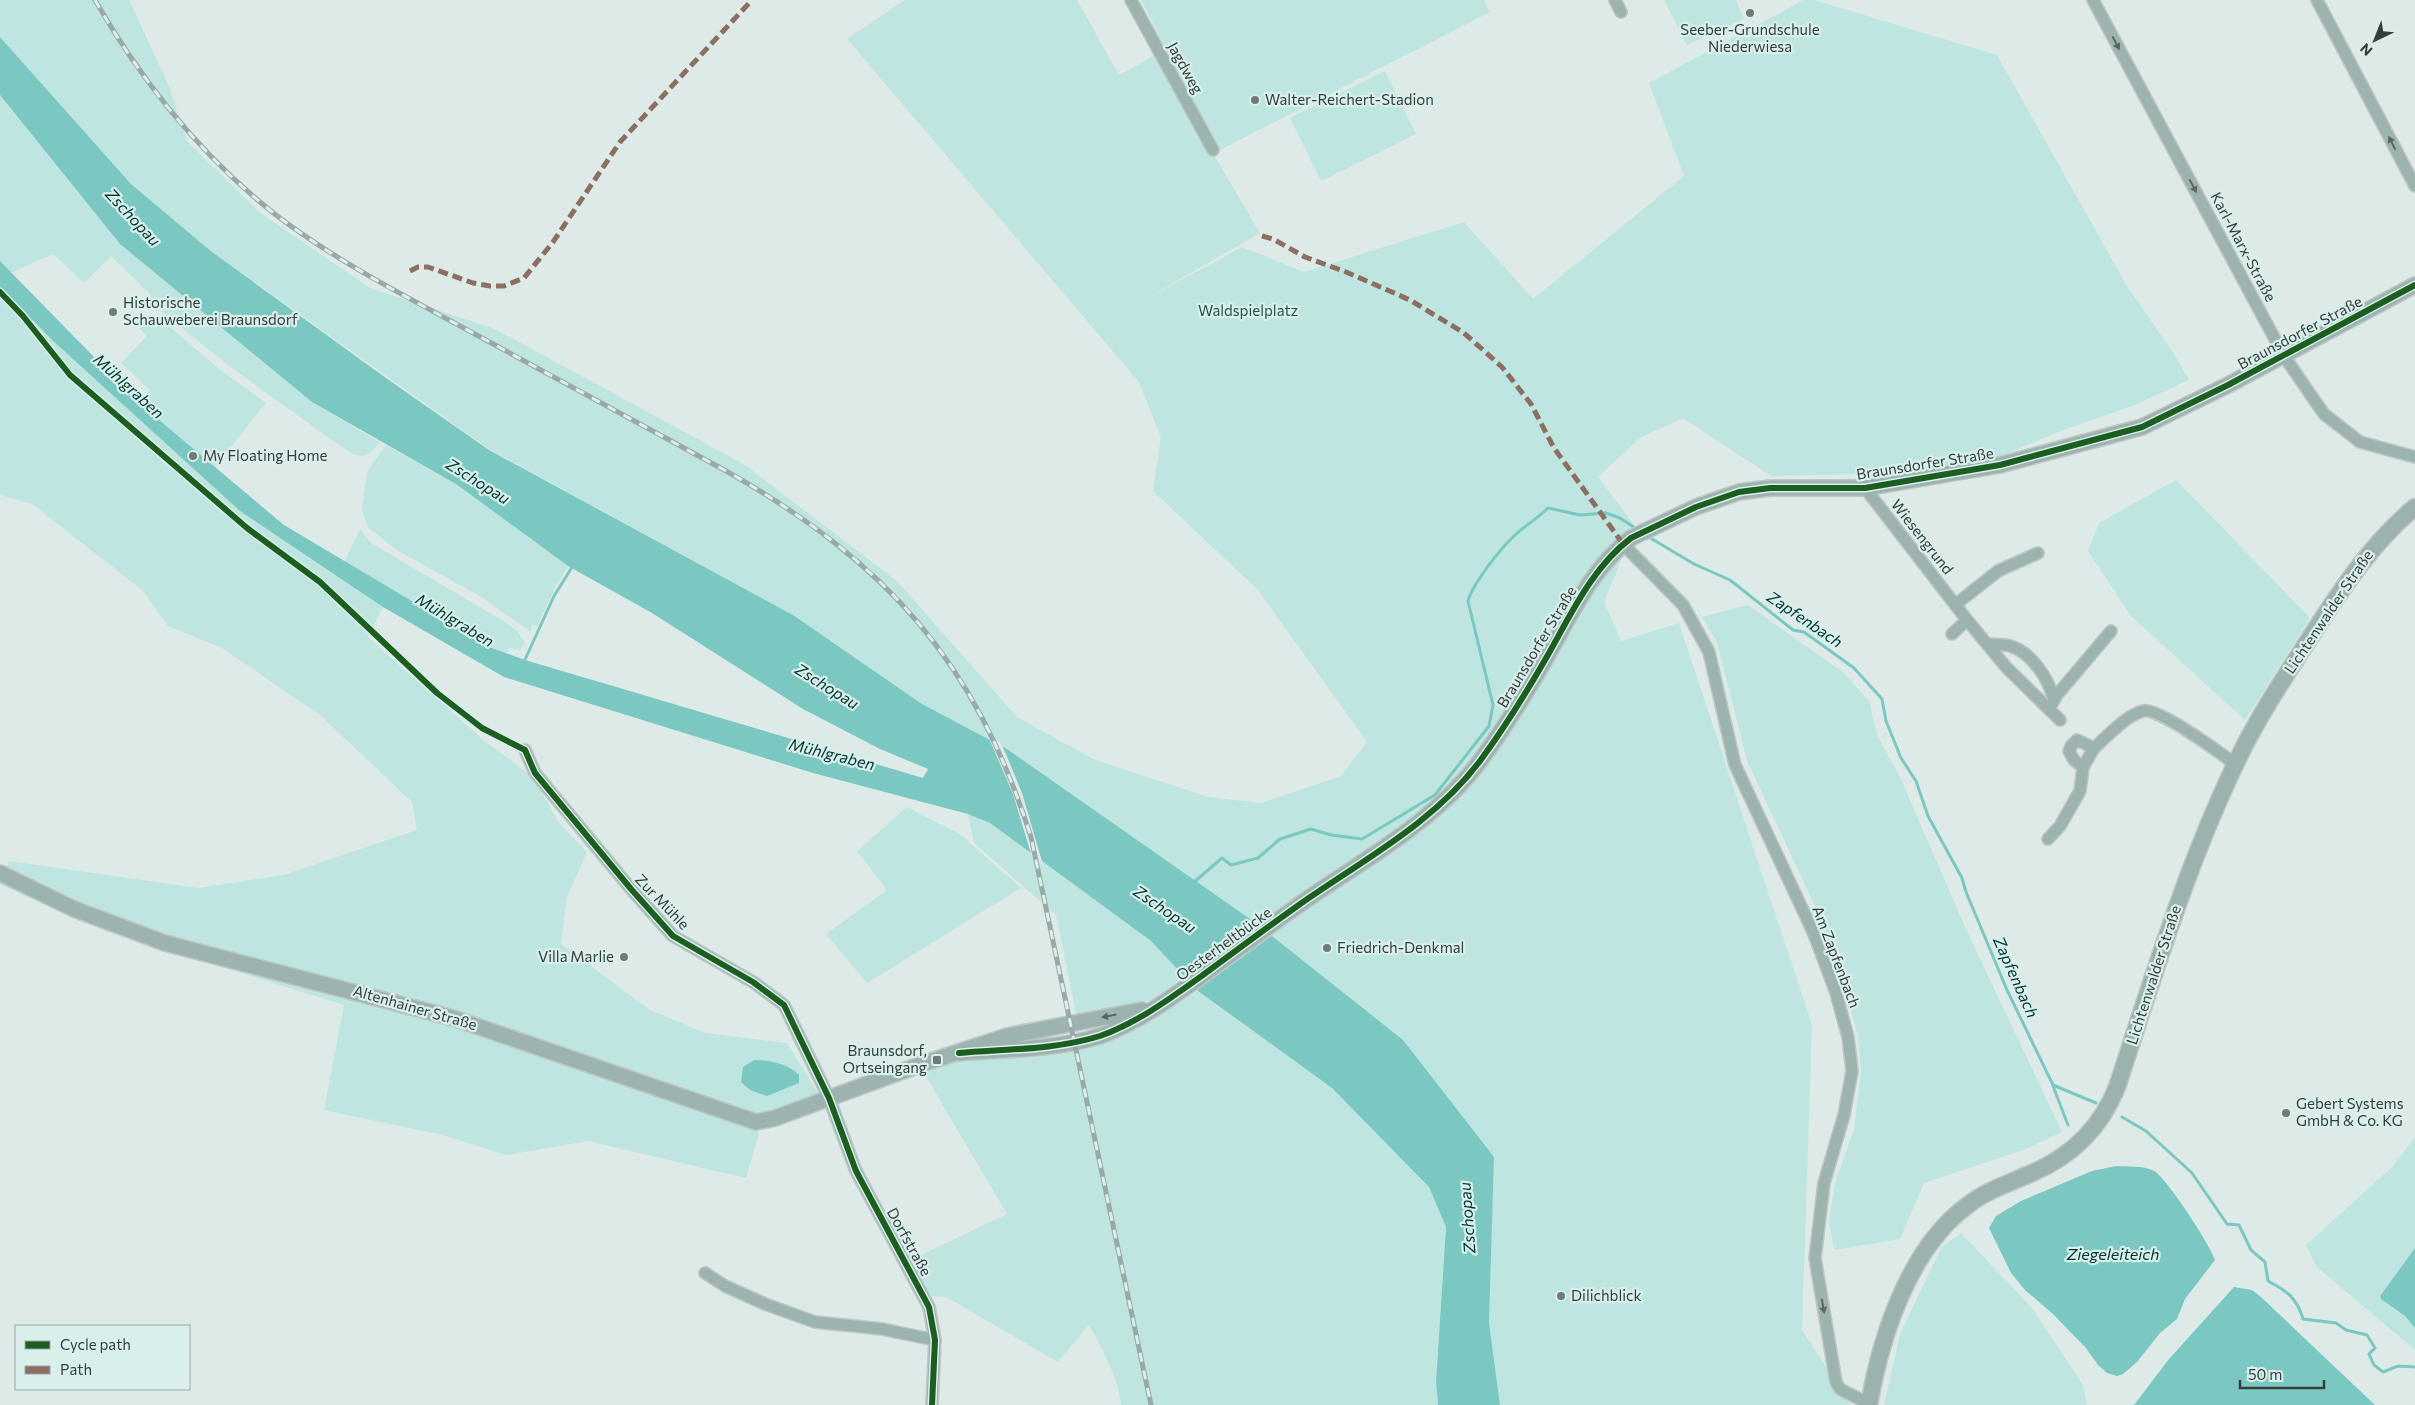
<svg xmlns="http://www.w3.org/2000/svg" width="2415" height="1405" viewBox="0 0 2415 1405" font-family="Commissioner,sans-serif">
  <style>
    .green { fill: #bfe5e1 }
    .water { fill: #7bc8c2 }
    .pier { fill: #deeae8 }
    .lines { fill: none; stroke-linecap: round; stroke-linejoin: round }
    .stream { stroke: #7bc8c2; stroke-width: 3 }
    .minor-casing { stroke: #bdc7c5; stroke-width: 14 }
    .tertiary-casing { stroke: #bdc7c5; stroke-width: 18 }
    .secondary-casing { stroke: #bdc7c5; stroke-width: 19 }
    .minor { stroke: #9db3b0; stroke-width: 11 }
    .tertiary { stroke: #9db3b0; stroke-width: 15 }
    .secondary { stroke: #9cb2af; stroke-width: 16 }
    .rail-casing { stroke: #99a9a7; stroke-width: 5 }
    .rail { stroke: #d9efec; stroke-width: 3; stroke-dasharray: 9; stroke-linecap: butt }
    .quiet { stroke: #8d6e63; stroke-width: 5; stroke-dasharray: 10 5; stroke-linecap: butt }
    .cycleway-casing { stroke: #d9efec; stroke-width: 9 }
    .cycleway { stroke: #1b5e20; stroke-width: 6 }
    .oneway { fill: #596765 }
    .poi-dot { fill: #707a79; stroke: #d9efec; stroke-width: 2 }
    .labels { text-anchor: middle; stroke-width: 4.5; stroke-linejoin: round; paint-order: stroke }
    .poi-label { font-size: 15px; fill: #353e3d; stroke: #d9efec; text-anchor: start }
    .street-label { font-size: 15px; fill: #353e3d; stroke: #d9efec }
    .park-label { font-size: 15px; fill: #265450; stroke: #d9efec }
    .water-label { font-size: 16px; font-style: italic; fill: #013532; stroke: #d9efec }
  </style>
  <rect width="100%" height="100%" fill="#deeae8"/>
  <path class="green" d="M0,0H129L169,86L187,141L259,212L370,288L495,329L745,465L897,581L1017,717L1093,759L1208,797L1261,803L1341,776L1367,742L1258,590L1153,491L1161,437L1139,382L847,39L905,0H1077L1119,75L1155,55L1260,233L1144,300L1242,247L1304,272L1464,222L1533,299L1684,176L1649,83L1804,0H1814L1997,55L2127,286L2174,354L2189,380L2132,406L2058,432L1999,457L1917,470L1857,474L1771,476L1683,418L1640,438L1598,477L1635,526L1604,602L1621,641L1679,623L1812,1025L1802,1330L1850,1403L1849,1405H1500L1489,1323L1494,1157L1253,921L1007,749L922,704L793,615L489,449L212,252L131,184L0,37Z
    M1141,0H1484L1490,12L1218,151Z
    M1664,0H1736L1744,19L1687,45Z
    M1385,71L1416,134L1321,181L1290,118Z
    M0,95L120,244L312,402L379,442C371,456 364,459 349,452C292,411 234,372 181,327C171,318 153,307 150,294L111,256L84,283L53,254L10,273L0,261Z
    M0,287L52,340L240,511L383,607L368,637L482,739L533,777L559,823L587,852L567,897L561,944L650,1010L705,1033L787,1043L820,1096L771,1114L752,1116L759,1134L746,1178L588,1141L506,1155L443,1135L324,1110L344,1005L103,930L1,885L9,861L198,888L283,875L417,830L412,802L320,715L222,648L168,626L142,590L32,504L0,495Z
    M151,315L158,317L218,368L266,403L215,467L139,403L150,390L121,363L147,336L139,328Z
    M386,445L456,484L568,566L556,586L537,626L532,625L531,632L483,598L395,549L368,527L362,510L367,472Z
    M2176,480L2310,618L2245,720L2131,616L2088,551L2099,523Z
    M360,529L371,543L505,622L517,631L525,643L520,650L509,648L507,653L489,647L344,563Z
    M1748,605L1844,673L1869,701L1877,735L1900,777L1965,927L2062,1132L2026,1149L1924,1183L1900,1239L1834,1250L1829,1221L1835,1183L1854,1129L1861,1072L1858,1037L1845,988L1821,919L1747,761L1717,642L1702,617Z
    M907,807L961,835L1021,888L867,983L826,934L887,890L857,851Z
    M968,814L990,823L1151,941L1184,975C1148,1009 1124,1009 1077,1018L1056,915L974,843Z
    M1198,991L1332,1088L1429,1187L1446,1226L1436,1382L1438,1405H1121C1118,1376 1103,1351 1089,1325L1058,1362L946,1297L931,1296L909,1259L923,1254L1007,1214L922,1070L974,1057L1025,1053L1161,1013Z
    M2415,1137V1248L2380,1296L2381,1299L2405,1316L2415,1328V1350L2317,1267L2306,1245L2392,1167Z
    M1961,1233L2032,1308L2083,1385L2087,1405H1884L1900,1334L1941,1248Z"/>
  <path class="water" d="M0,37L131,184L212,252L386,378L489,450L793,615L922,704L1007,749L1253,921L1403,1040L1494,1157L1489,1323L1500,1405H1438L1436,1382L1446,1227L1429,1187L1332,1088L1198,991L1151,941L990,823L968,814L813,773L504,677L383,607L240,511L52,340L0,287V261L139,403L284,525L489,647L525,660L923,778L928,769L880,749L803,709L652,613L568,566L456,484L312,402L120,244L0,95Z
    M754,1060C769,1060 788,1064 799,1075V1083L767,1096L750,1090L741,1082L743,1067Z
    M2116,1166C2129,1167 2142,1165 2154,1171C2166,1177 2211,1246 2215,1260L2185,1299L2177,1319L2160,1333L2137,1362L2123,1374L2117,1376L2107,1373L2098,1365L2086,1348L2053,1314L2025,1290L2011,1273L1989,1228L1996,1216L2021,1201L2092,1171Z
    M2415,1248V1328L2405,1316L2381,1299L2380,1296Z
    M2234,1287L2252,1290L2261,1297L2375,1405H2134L2169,1359Z"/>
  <path class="pier" d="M988,736L1000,742L1006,754L1022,793L1043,865L1032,857L1013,794Z
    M1259,922L1274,934L1195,991L1183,978Z"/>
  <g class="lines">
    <path class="stream" d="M1647,536L1694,564L1730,580L1793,630L1804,632L1854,668L1882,699L1886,721L1901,758L1916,781L1928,816L1962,878L1966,892L2007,990L2053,1085L2096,1103
      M523,664L554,596L574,564
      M1193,883L1222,858L1231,865L1258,858L1280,839L1311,829L1331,835L1362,839L1435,795L1489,726L1493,705L1468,601C1473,583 1501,548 1515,535C1526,525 1538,518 1548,508L1580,515L1606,513L1620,518L1638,530
      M2053,1086L2068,1125
      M2122,1117L2146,1131L2192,1173L2227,1224L2239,1225L2251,1250L2265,1262L2268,1281C2287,1291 2297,1298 2303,1319L2336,1323L2346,1330L2367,1335L2375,1348L2369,1354L2374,1365L2383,1372L2398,1366L2415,1367"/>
    <g class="minor-casing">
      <path id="minor" d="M1131,0L1213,150
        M1615,0L1621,12
        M2093,0L2284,356L2324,414L2360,442L2415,457
        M2317,0L2415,186
        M1865,488L1967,620L2006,667L2060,720
        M1623,544L1683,605L1709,652L1735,765L1814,934L1836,993L1848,1037L1852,1071L1844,1115L1824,1183L1815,1258L1836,1382L1840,1389L1869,1404
        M1955,605L1998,571L2038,553
        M1952,634L1967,620
        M1987,644C1994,645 2003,644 2010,646C2032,652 2049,680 2054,700
        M2049,709L2057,695L2111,631
        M525,750L535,773L631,889L673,936L753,982L784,1005L829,1098L856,1171L929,1307L935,1340L932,1405
        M2083,767L2074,760L2069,751L2071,746L2077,740L2094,748C2108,736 2125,716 2143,711C2158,707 2220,753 2235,764
        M2048,839L2060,826L2080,791L2083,767L2094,748
        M705,1273L725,1286L765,1304L815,1322L882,1329L935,1340"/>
    </g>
    <g class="tertiary-casing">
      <path id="tertiary" d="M0,873L74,909L165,943L453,1018L756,1122L775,1118L922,1064L1007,1036L1142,1010
        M959,1053C1005,1049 1055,1050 1100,1036C1137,1023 1171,998 1203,975C1234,952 1265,929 1296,907C1359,862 1432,825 1480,761C1505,727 1528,690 1549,653C1572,612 1593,567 1631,538L1696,507L1739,492L1770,488H1865L2000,465L2142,427L2228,385L2415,285"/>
    </g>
    <g class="secondary-casing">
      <path id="secondary" d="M1869,1405C1881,1336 1909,1248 1968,1205C1987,1190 2010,1183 2032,1173C2072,1156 2101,1127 2117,1087C2153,978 2186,867 2236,763C2257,718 2286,675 2313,633C2343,587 2373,542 2415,507"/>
    </g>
    <use href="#minor" class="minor"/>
    <use href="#tertiary" class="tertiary"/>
    <use href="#secondary" class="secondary"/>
    <g class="rail-casing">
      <path id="rail" d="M95,0C142,82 201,156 276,215C340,264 413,300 484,339C565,383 647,428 728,472C887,563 975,661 1031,837L1151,1405"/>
    </g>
    <use href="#rail" class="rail"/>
    <path class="quiet" d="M1262,236L1273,239L1305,257L1346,272L1410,300L1464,333L1502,367L1531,404L1554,448L1623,544
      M410,271L418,267H428L473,283L490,286H504L524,278L553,242L620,142L752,0"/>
    <g class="cycleway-casing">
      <path id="cycleway" d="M0,292L23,316L70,375L247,528L320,582L437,693L482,728L525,750L535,773L631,889L673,936L753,982L784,1005L829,1098L856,1171L929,1307L935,1340L932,1405
        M959,1053C1005,1049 1055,1050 1100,1036C1137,1023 1171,998 1203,975C1234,952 1265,929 1296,907C1359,862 1432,825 1480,761C1505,727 1528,690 1549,653C1572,612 1593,567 1631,538L1696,507L1739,492L1770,488H1865L2000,465L2142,427L2228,385L2415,285"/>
    </g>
    <use href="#cycleway" class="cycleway"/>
  </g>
  <defs><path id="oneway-solid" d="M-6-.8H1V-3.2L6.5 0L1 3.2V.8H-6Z" transform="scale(1.25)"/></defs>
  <g class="oneway">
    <use href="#oneway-solid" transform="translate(2116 43) rotate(62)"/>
    <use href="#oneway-solid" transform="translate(2392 143) rotate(-117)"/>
    <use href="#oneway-solid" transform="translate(2193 186) rotate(62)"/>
    <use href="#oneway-solid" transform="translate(1109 1016) rotate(169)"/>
    <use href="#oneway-solid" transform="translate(1823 1306) rotate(80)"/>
  </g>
  <g class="poi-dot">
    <circle cx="1750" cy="13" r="5"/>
    <circle cx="1255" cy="100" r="5"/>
    <circle cx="113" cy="312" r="5"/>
    <circle cx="193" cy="456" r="5"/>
    <circle cx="1327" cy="948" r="5"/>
    <circle cx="624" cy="957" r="5"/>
    <rect x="932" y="1055" width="10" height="10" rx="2.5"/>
    <circle cx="2286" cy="1113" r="5"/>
    <circle cx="1561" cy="1296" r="5"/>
  </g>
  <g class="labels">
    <g class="poi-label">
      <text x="1750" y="35" text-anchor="middle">Seeber-Grundschule<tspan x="1750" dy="17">Niederwiesa</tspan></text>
      <text x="1265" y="105">Walter-Reichert-Stadion</text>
      <text x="123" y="308">Historische<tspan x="123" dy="17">Schauweberei Braunsdorf</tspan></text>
      <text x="203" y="461">My Floating Home</text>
      <text x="1337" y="953">Friedrich-Denkmal</text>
      <text x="614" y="962" text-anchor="end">Villa Marlie</text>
      <text x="927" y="1056" text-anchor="end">Braunsdorf,<tspan x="927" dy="17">Ortseingang</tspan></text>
      <text x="2296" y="1109">Gebert Systems<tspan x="2296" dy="17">GmbH &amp; Co. KG</tspan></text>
      <text x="1571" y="1301">Dilichblick</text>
    </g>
    <g class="street-label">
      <text transform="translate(1185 68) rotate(61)" y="5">Jagdweg</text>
      <text transform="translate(2243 247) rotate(62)" y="5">Karl-Marx-Straße</text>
      <text transform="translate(2300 333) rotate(-28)" y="5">Braunsdorfer Straße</text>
      <text transform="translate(1925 464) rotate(-9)" y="5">Braunsdorfer Straße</text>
      <text transform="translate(1922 537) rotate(52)" y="5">Wiesengrund</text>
      <text transform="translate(2329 612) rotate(-56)" y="5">Lichtenwalder Straße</text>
      <text transform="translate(1537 647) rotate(-59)" y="5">Braunsdorfer Straße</text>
      <text transform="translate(662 902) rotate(46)" y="5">Zur Mühle</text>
      <text transform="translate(1224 944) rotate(-36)" y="5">Oesterheltbücke</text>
      <text transform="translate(1836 957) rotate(69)" y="5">Am Zapfenbach</text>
      <text transform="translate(2154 975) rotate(-72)" y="5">Lichtenwalder Straße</text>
      <text transform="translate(415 1008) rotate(16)" y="5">Altenhainer Straße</text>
      <text transform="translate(909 1242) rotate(61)" y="5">Dorfstraße</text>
    </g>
    <g class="park-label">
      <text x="1248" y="316">Waldspielplatz</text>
    </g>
    <g class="water-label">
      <text transform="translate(133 217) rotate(47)" y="6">Zschopau</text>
      <text transform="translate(129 386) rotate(42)" y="6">Mühlgraben</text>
      <text transform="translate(478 481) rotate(32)" y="6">Zschopau</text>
      <text transform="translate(1805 619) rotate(34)" y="6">Zapfenbach</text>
      <text transform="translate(455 620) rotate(31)" y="6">Mühlgraben</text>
      <text transform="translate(827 686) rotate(32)" y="6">Zschopau</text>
      <text transform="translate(832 754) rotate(14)" y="6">Mühlgraben</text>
      <text transform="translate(1165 909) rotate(34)" y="6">Zschopau</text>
      <text transform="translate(2016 977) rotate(66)" y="6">Zapfenbach</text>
      <text transform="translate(1467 1218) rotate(-94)" y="6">Zschopau</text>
      <text x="2113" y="1260">Ziegeleiteich</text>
    </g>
  </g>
  <rect x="15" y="1325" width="175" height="65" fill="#d9efec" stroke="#97a8a6"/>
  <rect x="25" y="1341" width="25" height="8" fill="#1b5e20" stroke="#97a8a6"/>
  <text x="60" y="1350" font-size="15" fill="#353e3d">Cycle path</text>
  <rect x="25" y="1366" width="25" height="8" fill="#8d6e63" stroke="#97a8a6"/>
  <text x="60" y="1375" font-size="15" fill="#353e3d">Path</text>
  <g transform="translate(2375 40) rotate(223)" stroke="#d9efec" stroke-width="4" paint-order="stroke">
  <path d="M0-4L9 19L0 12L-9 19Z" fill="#353e3d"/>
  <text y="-8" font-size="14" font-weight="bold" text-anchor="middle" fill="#353e3d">N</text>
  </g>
  <path d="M2240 1380v8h84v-8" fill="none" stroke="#353e3d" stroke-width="2.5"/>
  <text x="2248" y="1380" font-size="15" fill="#353e3d" stroke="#d9efec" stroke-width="4" paint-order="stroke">50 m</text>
</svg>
